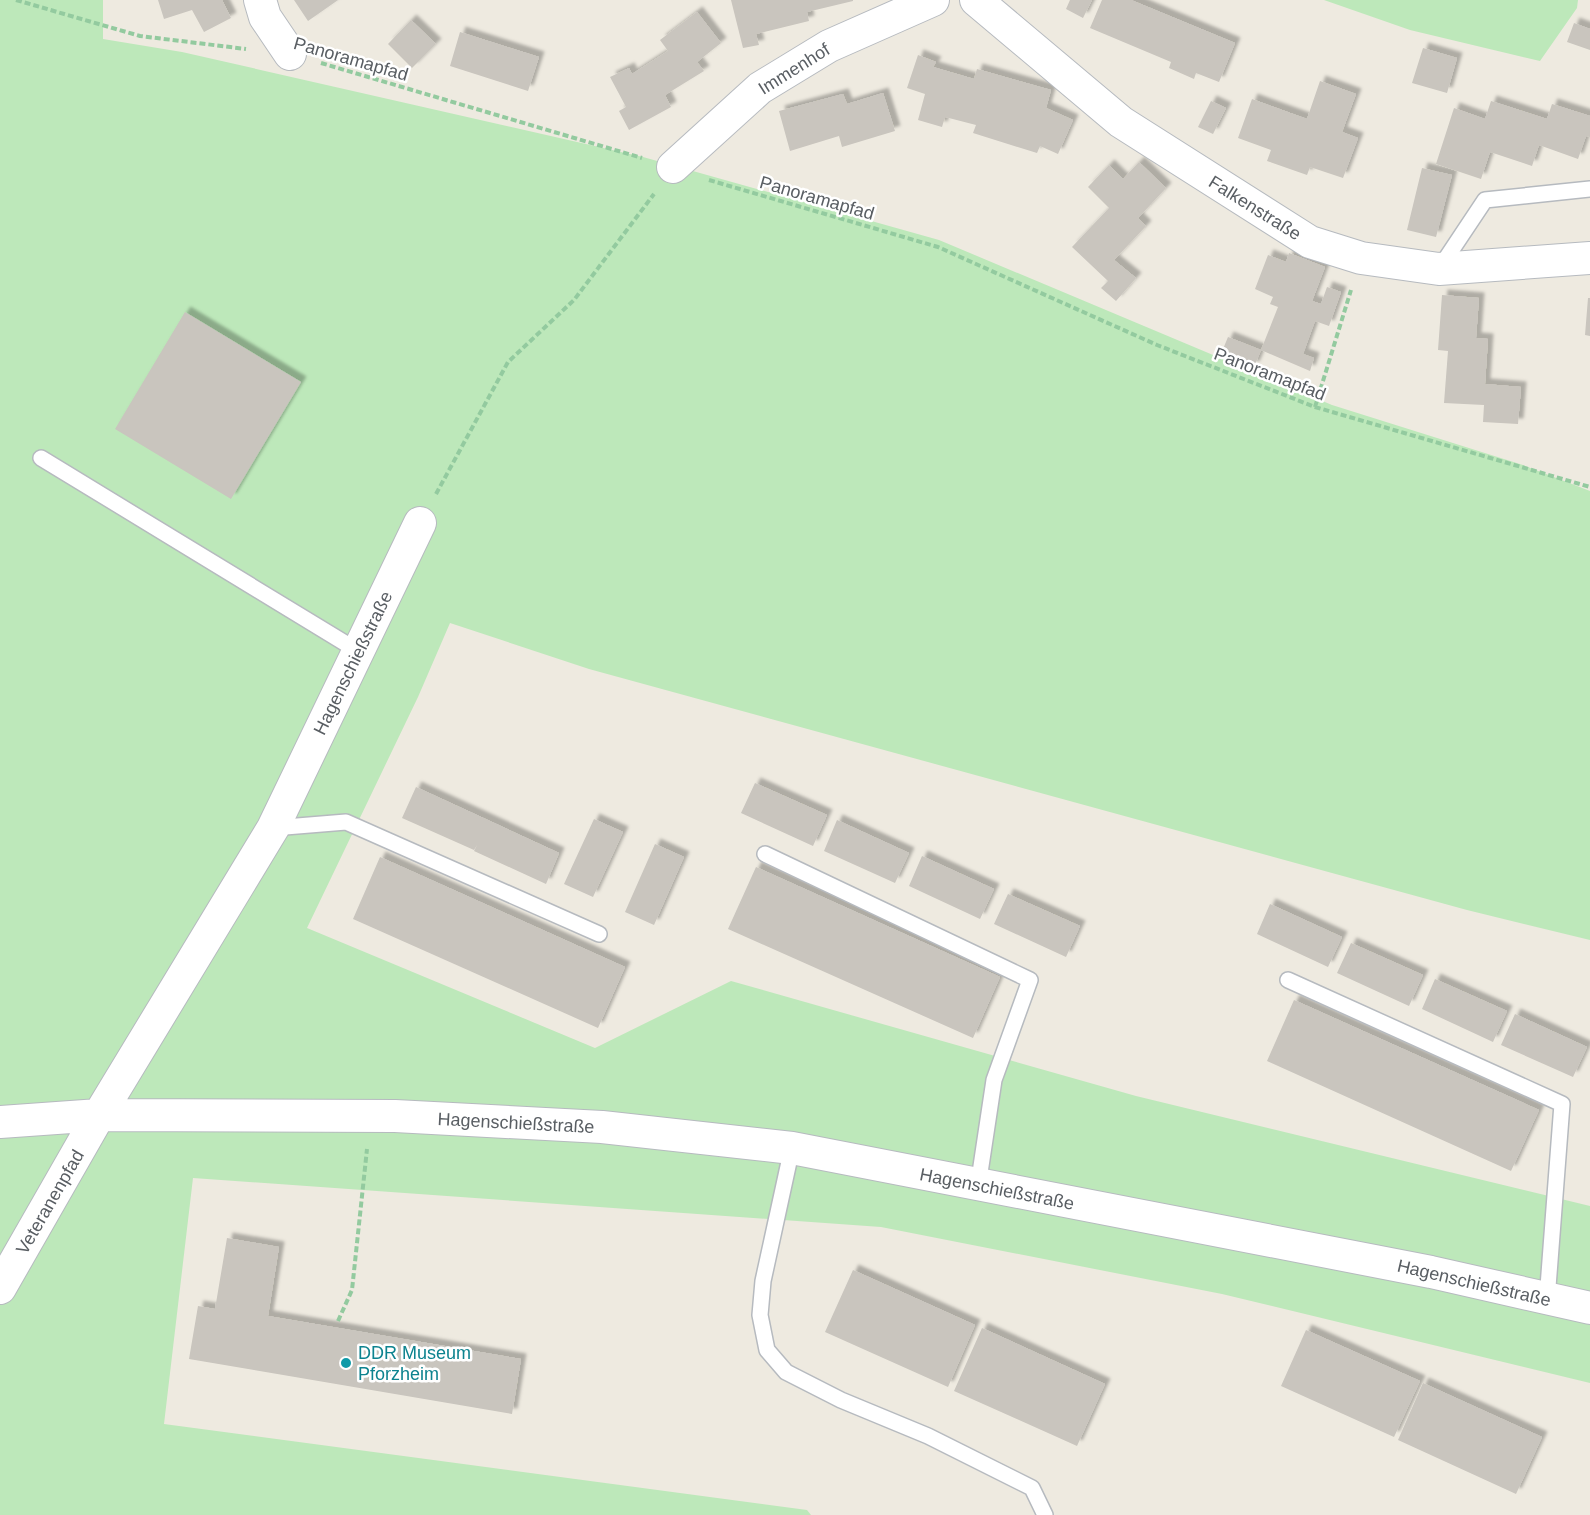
<svg xmlns="http://www.w3.org/2000/svg" width="1590" height="1515" viewBox="0 0 1590 1515" font-family="Arial,sans-serif">
  <style>
    .green { fill: #bde8ba }
    .building { fill: #c9c5be; filter: url(#shadow) }
    .lines { fill: none; stroke-linecap: round; stroke-linejoin: round }
    .service-casing { stroke: #b6babf; stroke-width: 18 }
    .minor-casing { stroke: #b6babf; stroke-width: 34 }
    .path { stroke: #93ca9f; stroke-width: 4; stroke-dasharray: 6 3; stroke-linecap: butt }
    .service { stroke: #fff; stroke-width: 15 }
    .minor { stroke: #fff; stroke-width: 32 }
    .culture-dot { fill: #0f9aa8; stroke: #fff; stroke-width: 2 }
    .labels { text-anchor: middle; stroke-width: 5; stroke-linejoin: round; paint-order: stroke }
    .street-label { font-size: 18px; fill: #595e63; stroke: #fff }
    .culture-label { font-size: 18px; fill: #0d838f; stroke: #fff; text-anchor: start }
  </style>
  <defs>
    <filter id="shadow"><feDropShadow dx="5.5" dy="-5.5" stdDeviation="1.5" flood-color="#0004"/></filter>
  </defs>
  <rect width="100%" height="100%" fill="#eeeae0"/>
  <path class="green" d="M0,0H103V39L182,52L643,157L939,240L1332,405L1523,465L1590,491V940L1467,910L589,669L450,623L418,697L307,928L595,1048L731,981L1136,1096L1590,1206V1383L1222,1294L881,1227L193,1178L164,1424L807,1510L811,1515H0Z
    M1324,0H1578L1577,8L1540,61L1410,30Z"/>
  <path class="building" d="M158,0H222L231,18L204,32L192,10L164,19Z
    M294,0H338L308,21Z
    M731,0H853V1L807,12L809,21L756,34L759,45L743,48Z
    M1070,0H1092L1083,18L1066,9Z
    M1102,0H1131L1235,43L1219,82L1196,73L1194,79L1169,68L1171,62L1090,28Z
    M697,12L721,43L697,62L704,71L665,95L671,107L629,130L619,111L626,107L610,77L629,68L632,74L668,51L660,40Z
    M411,20L436,44L412,68L388,44Z
    M1574,23L1590,29V50L1567,42Z
    M460,32L539,57L528,91L450,66Z
    M1423,48L1457,58L1447,93L1412,83Z
    M918,55L936,62L933,67L974,79L977,69L1051,90L1046,108L1073,120L1058,154L1040,146L1037,153L973,133L976,125L945,117L942,127L918,120L925,94L907,88Z
    M1320,81L1356,94L1342,132L1358,138L1343,178L1310,167L1307,175L1267,161L1271,150L1238,138L1252,99L1307,119Z
    M883,93L895,131L842,147L839,136L790,151L779,111L843,94L847,104Z
    M1211,101L1226,108L1213,134L1198,127Z
    M1491,101L1547,119L1552,104L1590,116V137L1586,136L1578,159L1539,145L1532,166L1490,152L1481,179L1436,164L1454,108L1485,119Z
    M1139,162L1166,188L1138,218L1146,226L1114,260L1136,278L1116,301L1101,288L1108,281L1072,247L1109,208L1088,187L1109,165L1123,179Z
    M1422,168L1452,175L1436,237L1407,230Z
    M1289,253L1325,267L1312,301L1321,304L1327,287L1341,292L1329,326L1315,321L1303,354L1314,358L1310,371L1261,350L1278,307L1270,304L1273,297L1255,289L1268,255L1286,262Z
    M1442,295L1479,298L1476,338L1488,339L1485,384L1521,387L1518,424L1483,422L1484,405L1444,403L1448,351L1438,350Z
    M1588,298H1590V336L1585,335Z
    M185,312L301,382L231,499L115,429Z
    M1228,337L1261,350L1254,367L1221,354Z
    M755,783L827,815L813,846L741,813Z
    M416,787L559,853L546,884L474,851L477,845L474,850L402,818Z
    M594,819L623,832L593,897L564,884Z
    M837,820L909,853L895,883L824,851Z
    M655,844L684,857L654,925L625,912Z
    M922,856L994,889L980,919L909,886Z
    M380,857L625,967L598,1028L353,919Z
    M756,867L1000,977L973,1038L728,929Z
    M1008,894L1080,926L1066,957L994,924Z
    M1270,904L1342,937L1328,967L1257,934Z
    M1351,943L1423,975L1409,1006L1337,973Z
    M1435,979L1507,1011L1493,1042L1422,1009Z
    M1294,1000L1539,1110L1511,1171L1267,1061Z
    M1515,1014L1587,1047L1573,1077L1501,1045Z
    M227,1238L279,1247L268,1316L521,1359L512,1414L189,1359L198,1306L215,1309Z
    M853,1270L975,1325L948,1387L825,1332Z
    M982,1328L1105,1384L1077,1446L954,1391Z
    M1306,1330L1420,1381L1394,1437L1281,1386Z
    M1423,1383L1542,1437L1516,1494L1398,1440Z"/>
  <g class="lines">
    <g class="service-casing">
      <path id="service" d="M1439,269L1485,200L1590,189
        M41,458L358,651
        M273,828L346,822L599,934
        M765,854L1030,980L994,1080L978,1186
        M1288,980L1562,1104L1547,1300
        M792,1148L763,1281L760,1315L767,1350L786,1372L841,1400L928,1436L1032,1488L1045,1515"/>
    </g>
    <g class="minor-casing">
      <path id="minor" d="M260,0L265,17L290,54
        M976,0L1121,122L1310,242L1361,258L1439,269L1590,258
        M673,167L760,88L829,46L933,0
        M0,1122L99,1115L395,1116L602,1127L792,1148L1431,1272L1590,1308
        M0,1288L99,1115L273,828L420,523"/>
    </g>
    <path class="path" d="M16,0L140,36L246,49
      M321,63L642,158
      M709,180L938,247L1157,345L1315,407L1590,487
      M1315,407L1351,290
      M436,494L508,362L574,300L654,194
      M338,1321L352,1290L367,1149"/>
    <use href="#service" class="service"/>
    <use href="#minor" class="minor"/>
  </g>
  <circle class="culture-dot" cx="346" cy="1363" r="6"/>
  <g class="labels">
    <g class="street-label">
      <text transform="translate(351 59) rotate(16)" y="6">Panoramapfad</text>
      <text transform="translate(794 69) rotate(-32)" y="6">Immenhof</text>
      <text transform="translate(817 198) rotate(16)" y="6">Panoramapfad</text>
      <text transform="translate(1255 208) rotate(32)" y="6">Falkenstraße</text>
      <text transform="translate(1270 374) rotate(21)" y="6">Panoramapfad</text>
      <text transform="translate(353 663) rotate(-64)" y="6">Hagenschießstraße</text>
      <text transform="translate(516 1123) rotate(3)" y="6">Hagenschießstraße</text>
      <text transform="translate(997 1189) rotate(11)" y="6">Hagenschießstraße</text>
      <text transform="translate(50 1202) rotate(-60)" y="6">Veteranenpfad</text>
      <text transform="translate(1474 1283) rotate(13)" y="6">Hagenschießstraße</text>
    </g>
    <g class="culture-label">
      <text x="358" y="1359">DDR Museum<tspan x="358" dy="21">Pforzheim</tspan></text>
    </g>
  </g>
</svg>
